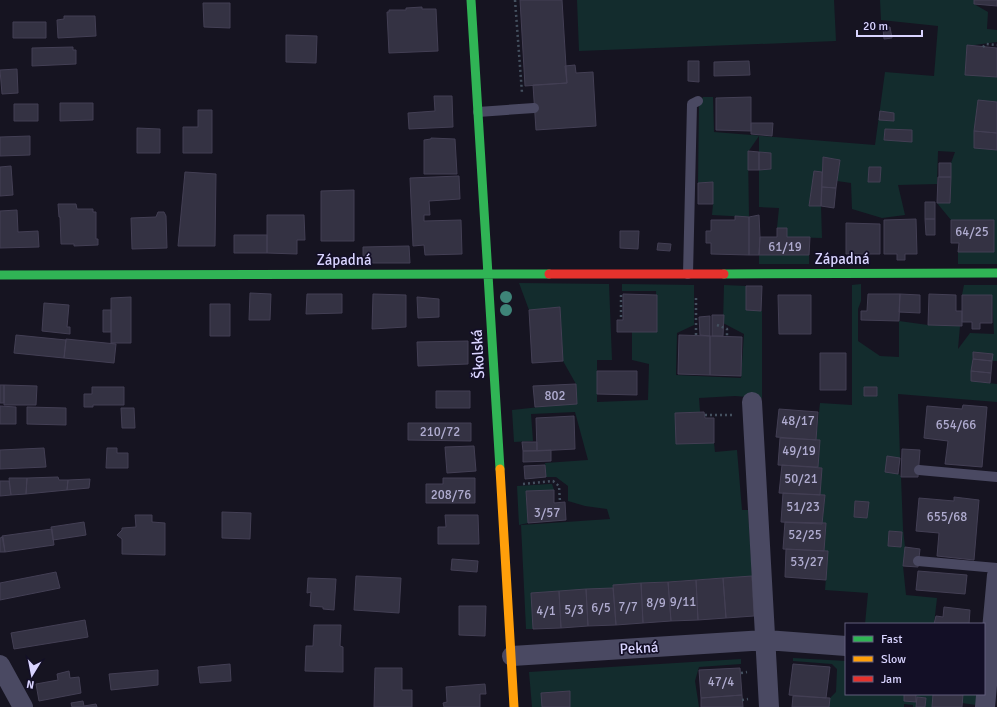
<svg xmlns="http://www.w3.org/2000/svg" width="997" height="707" viewBox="0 0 997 707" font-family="Signika,sans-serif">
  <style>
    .green { fill: #132c2d; fill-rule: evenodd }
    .building { fill: #343243; stroke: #433f54 }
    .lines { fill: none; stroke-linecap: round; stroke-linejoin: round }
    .path { stroke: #44505f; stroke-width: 2.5; stroke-dasharray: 2 3; stroke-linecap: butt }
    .lane { stroke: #4a4962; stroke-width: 10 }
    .street { stroke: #4a4962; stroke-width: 20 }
    .fast { stroke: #30b455; stroke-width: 9 }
    .slow { stroke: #ff9f0a; stroke-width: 9 }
    .jam { stroke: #e5322d; stroke-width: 9 }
    .tree { fill: #3e8478 }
    .labels { text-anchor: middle; stroke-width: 3.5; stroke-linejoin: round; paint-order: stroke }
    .number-label { font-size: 13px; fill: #b0acd0 }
    .street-label { font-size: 15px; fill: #d9d4ff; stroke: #130f26 }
  </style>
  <rect width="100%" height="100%" fill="#161421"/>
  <path class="green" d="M577,0H834L836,41L579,51Z
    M880,0H974V4L988,12L987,29L997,30V42L967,46L965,74L997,77V102L978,101L974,147L997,150V264H958V252H994V220H951L937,203L950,202L951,163L955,152L938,151L937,184L898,185L905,215L882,218L852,209L851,183L837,181L840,160L823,157L822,172L815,171L809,205L821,206L822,238L787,237V228H777L779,208L759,207V170L771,169V153L759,152V136L748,152L749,217L712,215L713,204V182L698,183L699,104L703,97H713L714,132L875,145L885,72L934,76L938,26L881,20ZM885,129L912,130V142L884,140Z
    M759,255H809V264H759Z
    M519,283L609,284L612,360H597V402L648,400L649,364L632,360V332H657L656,291H622V284L694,285V325L677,333L676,375L741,378L744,334L723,323L724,285L746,286V310L762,311V398L735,396L699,398L700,412L675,413L676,444L714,443L715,452L737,450L742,510H748L752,576L614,585L613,588L531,593L533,629H526L521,525L610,519L607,509L585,506L568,501V486L556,477H546L545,463L588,460L575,412L531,414L533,441L514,442L512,410L577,403L576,384L563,361L560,307L529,310Z
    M861,284V301L858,309V341L880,356L899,357V321L928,325L960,326L958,349L970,333L994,334L992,295H962L964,285H997V361H992V354L973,352L971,381L997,384V402L898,394L900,458L887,457L901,477L903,529L905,547L903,566L906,595L937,598L934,624H865L868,593L825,590L828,552L824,551L826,524H822L825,495H820L822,468L818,467L820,440H816L820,403L852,405V285ZM864,387H877V395L864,396ZM855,501L868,502L867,518L854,517ZM889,531L902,532L901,547L888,546Z
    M549,484H552L554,490L526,491L528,523L519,525L517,486Z
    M793,658L846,661V694H904V701L915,702L916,694H933L932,707H925L926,698L917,697L916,707H913V705L904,704V707H829L830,698L836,692L837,669L832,664L793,661Z
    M741,659V664L699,667L695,681L699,707H570L569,691L542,693V707H532L529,672Z
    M963,694H977L976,705L962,703Z"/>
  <path class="building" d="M520,0H562L567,83L525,86Z
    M974,0H997V6L974,4Z
    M203,3H230V28L204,27Z
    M422,7V9H436L438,51L389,53L387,12H389V10H406V8Z
    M64,16H95L96,36L58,38L57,20L64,19Z
    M13,22H46V38H13Z
    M890,27L892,38L884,39L883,28Z
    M286,35L317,36L316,63L286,62Z
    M967,45L997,48V77L965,75Z
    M73,47V50H76V64L32,66V48Z
    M688,61H699V82L688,81Z
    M749,61L750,75L714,76V62Z
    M575,65L576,73L593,72L596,126L536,130L533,85L567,83L565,66Z
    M17,69L18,93L2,94L0,70Z
    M434,96H452L453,127L409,129L408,113L435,111Z
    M751,97V131L716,130V98Z
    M978,100L997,102V133L974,131Z
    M60,103H93V120L60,121Z
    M14,104H38V121H14Z
    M198,110H212V153H183V127H198Z
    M880,111L894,113V121L879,120Z
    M751,123H773L772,136L751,134Z
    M137,128L160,129V153H137Z
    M885,129L912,130V142L884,140Z
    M974,131L997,133V150L974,148Z
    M30,136V155L0,156V137Z
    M431,138L455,139L457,174H424V140L431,139Z
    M748,151L759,152V170H748Z
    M759,152L771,153V169L759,170Z
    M823,157L840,160L836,188L822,187Z
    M939,163H951V177H939Z
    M11,166L13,195L0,196V167Z
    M869,167H881L880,182H868Z
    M814,171L822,172L821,206H809Z
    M185,172L216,174L215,246H178Z
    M459,176L460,199L429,201L430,215H424V221L461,220L462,254L425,255L424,245L413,246L410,178Z
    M938,177H951L950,203H937Z
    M713,182V204H698V183Z
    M822,187L836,188L834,208L821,206Z
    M354,190V241H321V191Z
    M925,202H935V219H925Z
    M58,204H76L77,209H93V212H96V239H98V245L74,246V244H61L60,217H59Z
    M17,210L18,232L38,231L39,247L0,248V211Z
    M158,212H164L166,216L167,248L132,249L131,218L156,217Z
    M267,215H304L305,240H297V254L267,253Z
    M759,215L760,237L759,255H749V217Z
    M735,216L749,217V255L711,254V243H706V231H711V220H735Z
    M916,219L917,254H905V260H897V254H884V220Z
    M925,219H935V235H926Z
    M951,220H994V252H958L959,243H951Z
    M846,223L880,224V254H846Z
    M777,228H787V237H810L809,255H759L760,237H777Z
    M620,231H639L638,249L620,248Z
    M234,235H267V253H234Z
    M658,243L671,244L670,251L657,250Z
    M409,246L410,263H363V247Z
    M746,286H762L761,311L746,310Z
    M250,293L271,294L270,320H249Z
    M307,294H342V313L306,314Z
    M373,294L406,295V327L372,329Z
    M623,294L657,295V332H617V320H623Z
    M868,294H900L899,321L861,320V311H867Z
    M900,294L920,295V313L899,312Z
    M929,294L956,295V311H962V326L928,325Z
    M778,295H811V334H779Z
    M962,295H992V323H980V329H972V322H962Z
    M131,297V343H111V298Z
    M417,297L439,299V317L418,318Z
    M44,303L69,305L67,327H70V334L42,331Z
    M210,304H230V336H210Z
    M560,307L563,361L532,363L529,310Z
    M103,310H111V332H103Z
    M712,315H724L723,336H712Z
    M710,316V336L700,335L699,317Z
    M16,335L66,340L64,358L14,353Z
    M679,335L710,336V375L678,374Z
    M710,336L742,337L741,376L710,375Z
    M66,339L116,344L114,363L64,358Z
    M468,341V364L418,366L417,342Z
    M973,352L993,354L992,361L973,359Z
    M820,353H846V390H820Z
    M973,359L992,361L991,373L971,371Z
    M597,371H637V395L597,394Z
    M971,371L991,373L990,383L971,381Z
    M576,384L577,404L535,407L533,386Z
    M0,385H4V403H0Z
    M4,385L37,386L36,405H4Z
    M92,387H124V405H93V407H84V394H92Z
    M864,387H877V396H864Z
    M436,391H470V408H436Z
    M963,405L987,407L982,467L945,464L948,441L924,438L927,406L962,409Z
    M0,406L16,407V424H0Z
    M27,407L66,408V425L27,424Z
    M121,408H134L135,428H122Z
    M779,409L818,412L816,440L776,437Z
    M704,412L705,418H714V443L676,444L675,413Z
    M574,416L575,449L537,451L536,418Z
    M408,423H471V441L408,440Z
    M780,438L820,440L818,467L778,465Z
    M522,442H537V451H523Z
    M474,446L476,471L447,473L445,447Z
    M44,448L46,467L0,469V450Z
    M107,448H117V453H128V468H106Z
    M902,449L920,450L918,477H901Z
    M551,450V461L523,462V451Z
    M887,456L900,458L898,474L885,472Z
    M545,465L546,477L525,479L524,466Z
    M782,465L822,468L820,495L779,493Z
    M58,477L59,480H68L67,490L26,494L27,478Z
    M9,478H27L26,494L11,495Z
    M443,478H475V503H426V484H443Z
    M90,479L89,488L67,490L68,480Z
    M0,481H9L11,495L0,496Z
    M554,490V503L565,502L566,520L528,523L526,491Z
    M783,493L825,495L822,524L781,522Z
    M954,497L979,500L974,560L937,556L939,533L916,531L919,498L954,501Z
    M855,501L869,502L867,518L854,517Z
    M222,512L251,513L250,539L222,538Z
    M135,515H152V522L165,523V555L122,554V539L117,535L122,530V528L136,527Z
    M445,515H478L479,544H438V527H446Z
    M84,522L86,535L53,540L51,527Z
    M785,522L826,523L824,551L783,549Z
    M52,529L54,545L5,552L2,536Z
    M889,531L902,532L901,547L888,546Z
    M3,537L5,552H0V538Z
    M905,547L920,549L918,567L903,566Z
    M786,549L828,551L826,580L785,577Z
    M452,559L478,561L477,572L451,570Z
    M918,571L967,575L965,594L916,590Z
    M56,572L60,588L0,600V583Z
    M356,576L401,578L399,613L354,610Z
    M752,576L754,616L726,618L723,578Z
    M308,578L336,579L334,610L323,609V607L310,606L311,592L307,593Z
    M723,578L726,618L698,620L696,580Z
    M696,580L698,620L671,621L668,582Z
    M668,582L671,621L643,623L641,583Z
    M641,583L643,623L616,625L613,585Z
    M613,588L616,625L588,626L586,589Z
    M586,589L588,626L561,628L559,591Z
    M559,591L561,628L533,629L531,593Z
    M459,606H486L485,636L459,635Z
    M944,607L970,610L969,624H934L936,616L943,617Z
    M85,620L88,637L14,649L11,633Z
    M314,625H341L340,646L343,647V672L305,671L306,646H313Z
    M230,664L231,681L200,683L198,667Z
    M793,664L830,667L826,698L789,695Z
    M375,668H402V690H412V707H374Z
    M740,668L742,695L701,698L699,670Z
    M158,670V685L111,690L109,674Z
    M69,671L70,678L79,677L81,693L39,701L36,684L58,680L57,674Z
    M485,684L486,694H480V707H444L443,703L447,702L446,687Z
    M570,691V707H542L541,693Z
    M904,694H916V702L904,701Z
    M933,694H963L962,707H932Z
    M742,695L743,707H701V698Z
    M793,696L830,698L829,707H792Z
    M917,697L926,698L925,707H916Z
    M83,701L84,706L96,704L97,707H72L71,703Z"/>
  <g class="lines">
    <path class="path" d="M515,0L522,93
      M983,47L986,44L997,45
      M621,295V320
      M717,325L727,329V336
      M696,335V296
      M705,415H732
      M523,484L553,481L559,486L560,502
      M741,673L747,672
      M742,700L748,699"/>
    <path class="lane" d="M478,112L534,108
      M688,274L692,104L698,101
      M919,470L997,477
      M918,561L997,568"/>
    <path class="street" d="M752,402L769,707
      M512,656L766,640L846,646
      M0,665L23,707
      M985,707L997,575"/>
    <path class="fast" d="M471,0L500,469
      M724,274L997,273
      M0,275L549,274"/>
    <path class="slow" d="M500,469L514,707"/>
    <path class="jam" d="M549,274H724"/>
  </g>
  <g class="tree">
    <circle cx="506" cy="297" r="6"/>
    <circle cx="506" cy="310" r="6"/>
  </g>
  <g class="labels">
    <g class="number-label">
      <text x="972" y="236">64/25</text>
      <text x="785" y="251">61/19</text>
      <text x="555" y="400">802</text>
      <text x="798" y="425">48/17</text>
      <text x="956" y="429">654/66</text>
      <text x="440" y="436">210/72</text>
      <text x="799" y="455">49/19</text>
      <text x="801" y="483">50/21</text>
      <text x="451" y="499">208/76</text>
      <text x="803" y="511">51/23</text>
      <text x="547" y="517">3/57</text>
      <text x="947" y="521">655/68</text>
      <text x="805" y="539">52/25</text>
      <text x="807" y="566">53/27</text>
      <text x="683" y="606">9/11</text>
      <text x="656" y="607">8/9</text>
      <text x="628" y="611">7/7</text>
      <text x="601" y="612">6/5</text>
      <text x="574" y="614">5/3</text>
      <text x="546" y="615">4/1</text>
      <text x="721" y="686">47/4</text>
    </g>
    <g class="street-label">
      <text x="842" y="264">Západná</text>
      <text x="344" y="265">Západná</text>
      <text transform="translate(478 354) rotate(-93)" y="5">Školská</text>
      <text transform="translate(639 648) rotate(-3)" y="5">Pekná</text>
    </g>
  </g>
  <rect x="845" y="623" width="140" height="72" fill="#130f26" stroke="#625e7d"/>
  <rect x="853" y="636" width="20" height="6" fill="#30b455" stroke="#625e7d"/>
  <text x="881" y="643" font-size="12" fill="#d9d4ff">Fast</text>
  <rect x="853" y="656" width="20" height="6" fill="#ff9f0a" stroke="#625e7d"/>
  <text x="881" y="663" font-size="12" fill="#d9d4ff">Slow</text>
  <rect x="853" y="676" width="20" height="6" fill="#e5322d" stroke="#625e7d"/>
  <text x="881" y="683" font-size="12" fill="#d9d4ff">Jam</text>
  <g transform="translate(32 675) rotate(190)" stroke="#130f26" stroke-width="3" paint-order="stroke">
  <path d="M0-3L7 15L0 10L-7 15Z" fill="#d9d4ff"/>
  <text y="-6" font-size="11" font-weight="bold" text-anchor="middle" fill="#d9d4ff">N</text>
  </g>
  <path d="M857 30v6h65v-6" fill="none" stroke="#d9d4ff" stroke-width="2"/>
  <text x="863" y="30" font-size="12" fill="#d9d4ff" stroke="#130f26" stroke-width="3" paint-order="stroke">20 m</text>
</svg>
